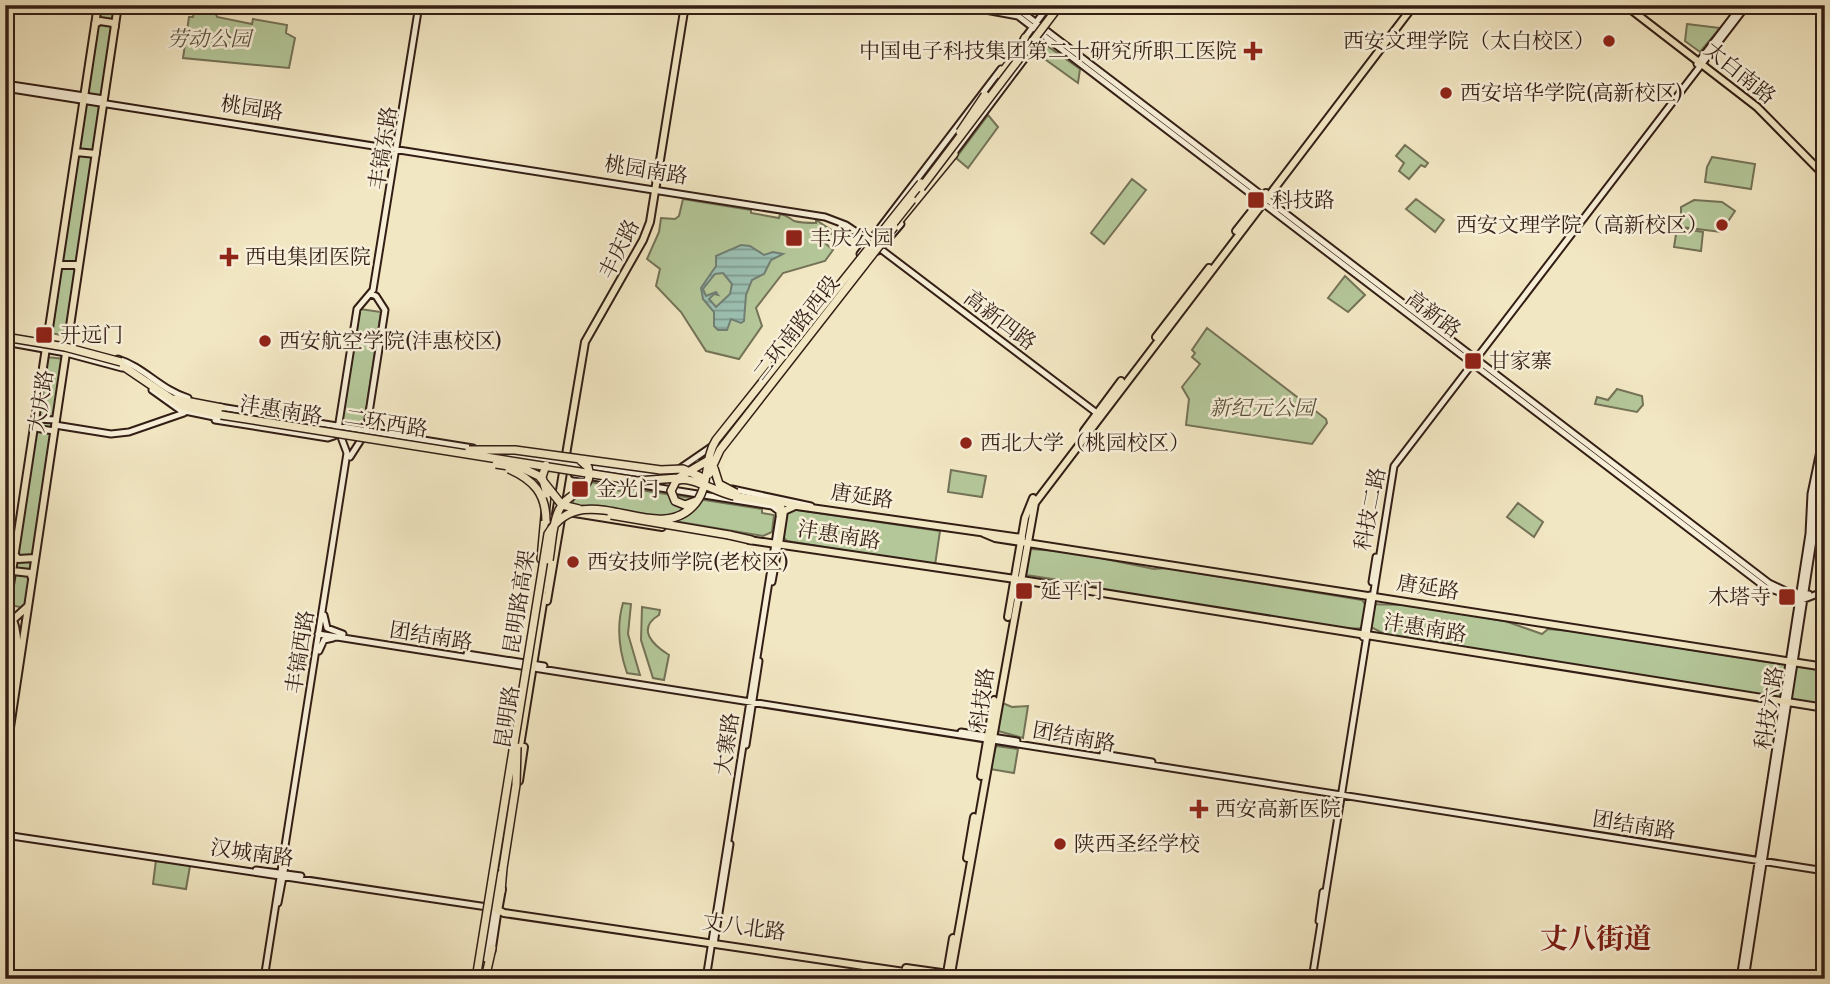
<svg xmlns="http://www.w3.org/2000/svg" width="1830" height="984" viewBox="0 0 1830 984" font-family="'Libre Bodoni','Noto Serif SC',serif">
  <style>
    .green { fill: #b4c799; stroke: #747257; stroke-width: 2 }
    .water { fill: url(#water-rules); stroke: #717f74; stroke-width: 2; fill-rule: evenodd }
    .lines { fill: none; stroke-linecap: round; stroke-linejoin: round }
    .secondary-casing { stroke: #331e15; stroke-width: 9 }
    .primary-casing { stroke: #331e15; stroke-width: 10 }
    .trunk-casing { stroke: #331e15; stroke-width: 10 }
    .secondary { stroke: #f7efd8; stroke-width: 5 }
    .primary { stroke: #f2e7c3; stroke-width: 6 }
    .trunk { stroke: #f2e7c3; stroke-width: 7 }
    .trunk-bridge-casing { stroke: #331e15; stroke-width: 10; stroke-linecap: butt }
    .trunk-bridge { stroke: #f2e7c3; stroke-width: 7 }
    .poi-dot { fill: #8f2418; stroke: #f7efd8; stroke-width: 2.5 }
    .labels { text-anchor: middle; stroke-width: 5; stroke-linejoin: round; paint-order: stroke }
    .park-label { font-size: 21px; font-style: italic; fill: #5a513d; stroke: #f7efd8 }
    .poi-label { font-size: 21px; fill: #331e15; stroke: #f7efd8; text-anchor: start }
    .street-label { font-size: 21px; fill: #331e15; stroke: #f7efd8 }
    .district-label { font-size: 28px; font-weight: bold; fill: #7a1f14; stroke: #f7efd8 }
  </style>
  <defs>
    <pattern id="water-rules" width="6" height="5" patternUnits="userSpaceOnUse" patternTransform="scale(1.75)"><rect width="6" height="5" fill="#9bc0b3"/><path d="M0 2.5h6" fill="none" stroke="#7f9b90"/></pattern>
  </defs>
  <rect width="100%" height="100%" fill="#f2e7c3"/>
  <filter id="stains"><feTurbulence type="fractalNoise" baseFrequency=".00286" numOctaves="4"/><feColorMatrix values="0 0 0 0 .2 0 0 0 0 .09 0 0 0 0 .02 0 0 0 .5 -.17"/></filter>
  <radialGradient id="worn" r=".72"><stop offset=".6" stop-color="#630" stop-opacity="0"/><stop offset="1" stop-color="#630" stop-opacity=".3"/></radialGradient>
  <path class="green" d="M100,5H115L67,336L50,333Z
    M195,5L214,8L217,17L252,24L253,19L287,25L286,33L295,38L289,68L183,58L189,17H193Z
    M1687,24L1720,28L1700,52L1685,41Z
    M1043,43L1080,69L1078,83L1035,52Z
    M988,115L998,127L968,168L956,158Z
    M1405,145L1428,163L1425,167L1421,165L1409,179L1399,171L1404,163L1396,156Z
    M1712,157L1755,164L1751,189L1705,182L1707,167Z
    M1132,179L1146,190L1104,244L1091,233Z
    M683,199L751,210V213L779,218L780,214C787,215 789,218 794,221C801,223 809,223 816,223V220L833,231L825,243L833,250L825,261L783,273L756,308L762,326L739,359L706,351L681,312L656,286L660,269L647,259L659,232L661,218L675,219L679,216Z
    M1416,199L1444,220L1435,232L1406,209Z
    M1694,200L1722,202L1735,211L1721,232L1681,227V207Z
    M1677,228L1703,232L1701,251L1674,247Z
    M1345,276L1365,295L1348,312L1328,298Z
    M360,309L381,312L364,424L342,420Z
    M1207,328L1326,419L1327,423L1312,444L1186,425L1189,399L1182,387L1200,364L1192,357L1195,353L1192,350Z
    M46,357L65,359L25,608L10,605Z
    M1617,389L1642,396L1643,405L1637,412L1595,404L1597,397L1608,400Z
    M951,470L986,476L982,497L948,492Z
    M590,482L613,486L612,490L620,491L621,487L762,509V513L774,515L772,532L763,536L573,504L574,491L589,489Z
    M1518,503L1543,522L1534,537L1507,517Z
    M791,509L940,531L935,565L787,541L783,537L787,513Z
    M1030,549L1071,552L1154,569L1166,568L1362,600L1365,604L1406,605L1505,621L1542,634L1548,629L1571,631L1825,671V705L1390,637L1373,628L1337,629L1178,604C1153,591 1121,603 1098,586L1026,575Z
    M623,603L631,604L628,634L640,675L627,673C619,650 616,627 623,603Z
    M642,607L660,610L659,615C636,629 653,645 669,655L664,680L653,678L641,640Z
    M1000,702L1012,707L1028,706L1023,738L998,731Z
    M996,746L1018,749L1014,773L990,769Z
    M156,860L190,866L186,889L153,884Z"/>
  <path class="water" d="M741,245L750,246L764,255L773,252L783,254L771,260L764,274L752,280L746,295L744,321L741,323L731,319L727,330H718L714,326V312L703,299L701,288L716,266V256ZM723,273L732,284L730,294L716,307L709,299L714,294L718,295L716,292L706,296L703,289L715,274Z"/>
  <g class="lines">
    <g class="secondary-casing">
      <path id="secondary" d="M958,5L1018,16L1765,587L1802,600L1825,591
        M1013,5L1769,583L1788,592L1809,594
        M1024,39L1049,5
        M1697,64L1742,5
        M5,84L104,99
        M5,88L825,217L846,225L870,241L1098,414
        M953,154L1044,33
        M878,251L901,224
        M860,254L1001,69
        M5,342L66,353L122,368
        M118,359C144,367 161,390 188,398
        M152,390L180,410L219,418
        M220,407L473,448
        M242,408L295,416
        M36,419L56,420
        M215,420L328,438L334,436
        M55,425L111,434L129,432L184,413
        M35,428L54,431
        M500,453L648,475L670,472
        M350,457L366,432L385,310L376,296L371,294
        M698,463L711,482L722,487
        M679,469L711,447
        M574,474L772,506L780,512L706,979
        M732,489L811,506
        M772,582L779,544
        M1372,582L1376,557
        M324,615L327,628L343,634
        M318,634L1825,871
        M1363,637L1370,595
        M319,651L324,640L333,638
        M467,654L544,666
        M961,732L1017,741
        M746,745L759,661
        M1103,754L1152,762
        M5,835L494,908L486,959
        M256,870L301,876
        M278,903L286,861
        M1319,921L1323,892
        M714,944L730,844
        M492,951L498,911
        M264,979L347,453L338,429L357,309L373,290L419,5
        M1312,979L1394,466L1747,5
        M1740,979L1809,534L1811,494L1825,427
        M1745,979L1813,540L1814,502L1825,455"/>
    </g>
    <g class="primary-casing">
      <path id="primary" d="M1625,5L1757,107L1825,176
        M95,24L100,21L113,23L115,27
        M76,152L96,154
        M1236,231L1266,193
        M59,265H77L78,268
        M1156,337L1209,268
        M1084,431L1121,381
        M772,499L797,506L1022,538
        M562,511L662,527
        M556,514L585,342L643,240L650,222L685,5
        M983,533L995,538L1825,667
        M749,540L1015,579L1825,708
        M779,544L784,511L795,506
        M15,555L18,559L35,558
        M13,571L30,573L32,578
        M547,601L561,519
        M1008,617L1025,518L1033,498
        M5,618L98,5
        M5,627L27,607
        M5,724C11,688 28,642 8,609
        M519,752L544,597
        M5,761L118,5
        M981,776L994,700
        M519,781L524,747
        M967,858L974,817
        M500,874L494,908L504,913L952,979
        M498,911L502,889
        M906,968L984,979
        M946,979L953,938
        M950,979L1035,503L1414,5"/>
    </g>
    <g class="trunk-casing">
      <path id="trunk" d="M1000,75L1020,49L1025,38
        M894,227L954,154
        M120,364L182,406L221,415
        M773,377L791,353
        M175,399L222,408
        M734,496L776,503L781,507L780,514
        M729,535L751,540
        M541,559L547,494
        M540,602L549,560
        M501,891L503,868
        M485,979L492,948"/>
    </g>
    <use href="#secondary" class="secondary"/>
    <use href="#primary" class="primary"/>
    <use href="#trunk" class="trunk"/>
    <g class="trunk-bridge-casing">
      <path id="trunk-bridge" d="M960,132L985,95
        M921,188L1060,5
        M889,229L912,200
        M5,337L65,347L121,362
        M221,415L637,481L678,478L707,461
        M469,450H515L661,470
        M496,464L522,468L539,476L562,505L579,509
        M546,465L542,477L547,494
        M714,468L719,484L736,493
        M509,469C534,480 546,494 546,521
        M660,470L683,469L701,477
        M709,474L720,450L894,227
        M696,501L685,505L675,501L671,491L676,481C689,474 717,493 734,496
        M611,515L729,535
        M549,560C552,544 552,524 559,510C567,491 595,492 588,467L580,460
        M503,868L516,785L517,747
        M476,979L548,534C584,474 654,547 693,506C711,488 703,460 716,440L921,183"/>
    </g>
    <use href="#trunk-bridge" class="trunk-bridge"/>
  </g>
  <g class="poi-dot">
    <circle cx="1609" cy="41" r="7"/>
    <path d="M1249.5 40.5h7v7h7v7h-7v7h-7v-7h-7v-7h7z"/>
    <circle cx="1446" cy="93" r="7"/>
    <rect x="1247" y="191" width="18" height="18" rx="3.5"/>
    <circle cx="1722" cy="225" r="7"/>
    <rect x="785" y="229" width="18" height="18" rx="3.5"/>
    <path d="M225.5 246.5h7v7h7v7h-7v7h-7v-7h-7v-7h7z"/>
    <rect x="35" y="326" width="18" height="18" rx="3.5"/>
    <circle cx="265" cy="341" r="7"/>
    <rect x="1464" y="352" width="18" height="18" rx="3.5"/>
    <circle cx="966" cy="443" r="7"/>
    <rect x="571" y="480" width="18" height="18" rx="3.5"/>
    <circle cx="573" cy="562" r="7"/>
    <rect x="1015" y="582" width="18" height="18" rx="3.5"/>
    <rect x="1778" y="588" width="18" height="18" rx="3.5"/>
    <path d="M1195.5 798.5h7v7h7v7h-7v7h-7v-7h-7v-7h7z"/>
    <circle cx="1060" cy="844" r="7"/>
  </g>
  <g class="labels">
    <g class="park-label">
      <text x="209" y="46">劳动公园</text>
      <text x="1262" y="415">新纪元公园</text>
    </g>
    <g class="poi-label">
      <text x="1595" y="48" text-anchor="end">西安文理学院（太白校区）</text>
      <text x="1237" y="58" text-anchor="end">中国电子科技集团第二十研究所职工医院</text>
      <text x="1460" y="100">西安培华学院(高新校区)</text>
      <text x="1272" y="207">科技路</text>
      <text x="1708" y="232" text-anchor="end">西安文理学院（高新校区）</text>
      <text x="810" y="245">丰庆公园</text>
      <text x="245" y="264">西电集团医院</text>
      <text x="60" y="342">开远门</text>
      <text x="279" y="348">西安航空学院(沣惠校区)</text>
      <text x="1489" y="368">甘家寨</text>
      <text x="980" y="450">西北大学（桃园校区）</text>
      <text x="596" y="496">金光门</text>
      <text x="587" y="569">西安技师学院(老校区)</text>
      <text x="1040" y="598">延平门</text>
      <text x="1771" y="604" text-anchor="end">木塔寺</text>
      <text x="1215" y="816">西安高新医院</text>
      <text x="1074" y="851">陕西圣经学校</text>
    </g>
    <g class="street-label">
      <text transform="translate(1740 73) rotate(39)" y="7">太白南路</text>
      <text transform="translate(252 108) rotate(9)" y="7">桃园路</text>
      <text transform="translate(383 148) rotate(-81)" y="7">丰镐东路</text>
      <text transform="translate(646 170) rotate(9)" y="7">桃园南路</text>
      <text transform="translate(619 249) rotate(-63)" y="7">丰庆路</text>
      <text transform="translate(1433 314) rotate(37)" y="7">高新路</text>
      <text transform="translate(1000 320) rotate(37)" y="7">高新四路</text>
      <text transform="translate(796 328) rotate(-52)" y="7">二环南路西段</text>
      <text transform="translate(41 401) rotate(-81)" y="7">大庆路</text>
      <text transform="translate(281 410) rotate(9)" y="7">沣惠南路</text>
      <text transform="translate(386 423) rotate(9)" y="7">二环西路</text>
      <text transform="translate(862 496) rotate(8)" y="7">唐延路</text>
      <text transform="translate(1370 509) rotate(-79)" y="7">科技二路</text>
      <text transform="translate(839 535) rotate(9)" y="7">沣惠南路</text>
      <text transform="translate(1428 587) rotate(9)" y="7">唐延路</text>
      <text transform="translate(519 602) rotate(-81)" y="7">昆明路高架</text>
      <text transform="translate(1425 628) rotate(9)" y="7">沣惠南路</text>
      <text transform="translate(431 636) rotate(9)" y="7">团结南路</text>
      <text transform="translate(300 652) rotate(-81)" y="7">丰镐西路</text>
      <text transform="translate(982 699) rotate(-82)" y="7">科技路</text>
      <text transform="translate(1769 708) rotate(-81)" y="7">科技六路</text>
      <text transform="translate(507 717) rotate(-81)" y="7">昆明路</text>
      <text transform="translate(1074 737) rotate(10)" y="7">团结南路</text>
      <text transform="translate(727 744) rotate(-82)" y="7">大寨路</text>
      <text transform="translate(1634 825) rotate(9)" y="7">团结南路</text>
      <text transform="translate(252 853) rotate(8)" y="7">汉城南路</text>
      <text transform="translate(744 927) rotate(8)" y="7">丈八北路</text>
    </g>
    <g class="district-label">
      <text x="1596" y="948">丈八街道</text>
    </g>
  </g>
  <rect width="1830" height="984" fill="none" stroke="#f2e7c3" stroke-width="28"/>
  <rect x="7" y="7" width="1816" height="970" fill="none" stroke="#331e15" stroke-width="3.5"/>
  <rect x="14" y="14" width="1802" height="956" fill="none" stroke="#331e15" stroke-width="2"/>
  <rect width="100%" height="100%" filter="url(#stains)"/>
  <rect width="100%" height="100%" fill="url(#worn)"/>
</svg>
